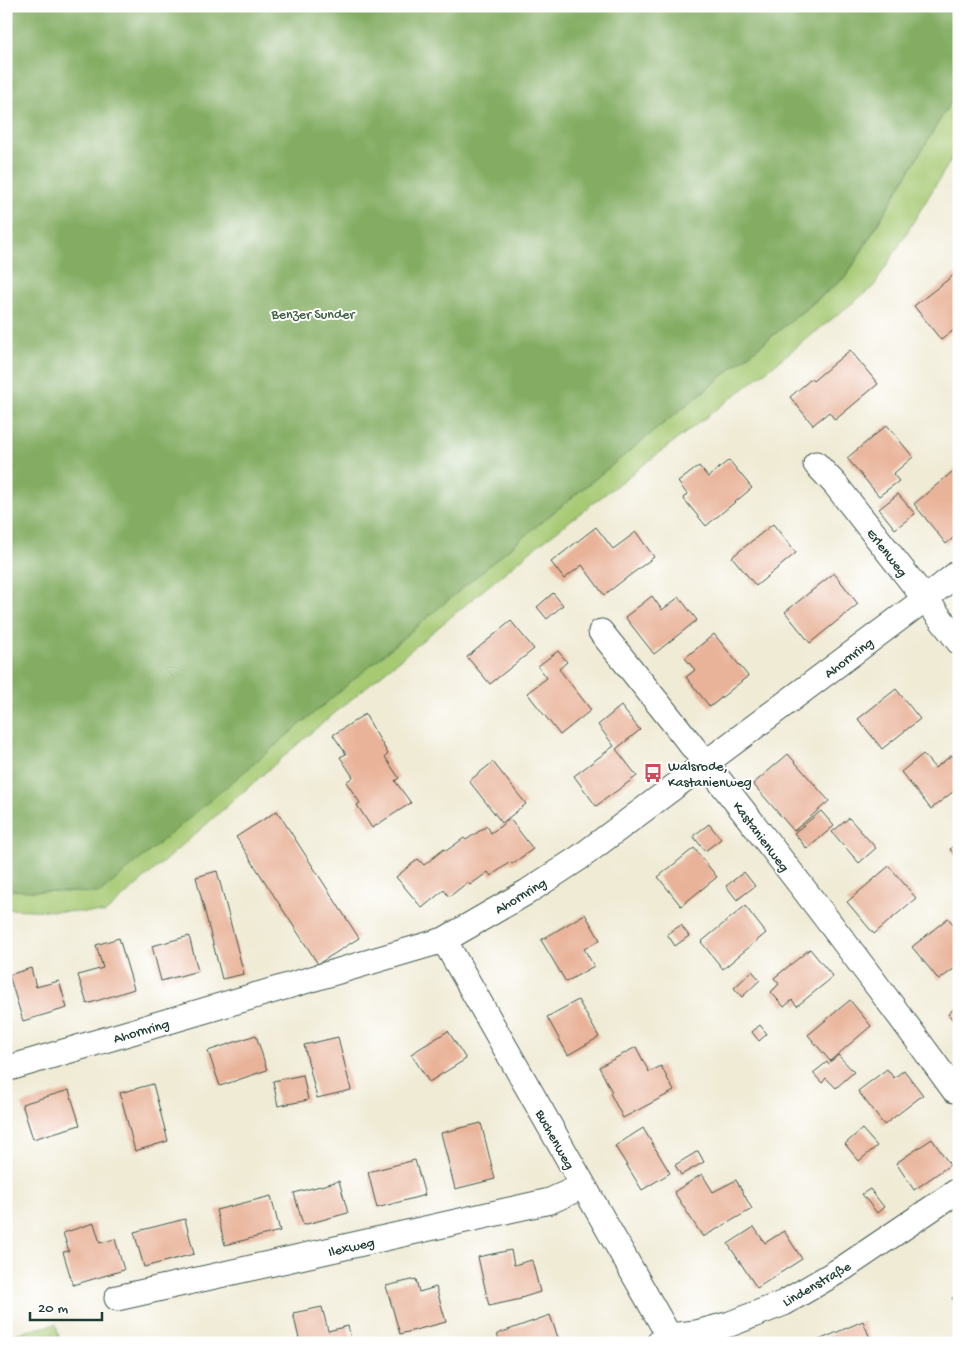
<svg xmlns="http://www.w3.org/2000/svg" width="965" height="1349" viewBox="0 0 965 1349" font-family="'Gochi Hand',sans-serif">
  <style>
    .green { fill: #a6c972; stroke: #628353 }
    .forest { fill: #84ad64; stroke: #52754c }
    .building { fill: #e9b399 }
    .lines { fill: none; stroke-linecap: round; stroke-linejoin: round }
    .minor-casing { stroke: #3e574c; stroke-width: 27 }
    .minor { stroke: #fff; stroke-width: 25 }
    .labels { text-anchor: middle; stroke-width: 4; stroke-linejoin: round; paint-order: stroke }
    .park-label { font-size: 14px; fill: #416044; stroke: #fff }
    .street-label { font-size: 14px; fill: #1f3d34; stroke: #fff }
    .poi-label { font-size: 14px; fill: #1f3d34; stroke: #fff; text-anchor: start }
  </style>
  <rect width="100%" height="100%" fill="#fff"/>
  <filter id="ink" filterUnits="userSpaceOnUse"><feTurbulence type="fractalNoise" baseFrequency=".02" numOctaves="2"/><feDisplacementMap in="SourceGraphic" scale="10" xChannelSelector="R" yChannelSelector="G"/><feConvolveMatrix kernelMatrix="1 2 1 2 8 2 1 2 1" color-interpolation-filters="sRGB"/></filter>
  <filter id="wash" filterUnits="userSpaceOnUse"><feTurbulence type="fractalNoise" baseFrequency=".0096" numOctaves="4" result="noise"/><feDisplacementMap in="SourceGraphic" scale="20" xChannelSelector="R" yChannelSelector="G"/><feGaussianBlur stdDeviation="1.12" result="paint"/><feColorMatrix in="noise" values="0 0 0 0 0 0 0 0 0 0 0 0 0 0 0 0 0 1.4 0 .05"/><feComposite in="paint" operator="in"/></filter>
  <g filter="url(#wash)">
    <rect width="100%" height="100%" fill="#f0ebd5"/>
    <path class="green" d="M959,88V147L874,286L747,386L533,549L307,736L105,913L6,909V890L100,893L523,537L847,276Z
      M56,1324L60,1343H6V1336Z"/>
    <path class="forest" d="M6,6H959V88L847,275L523,537L100,893L6,890Z"/>
    <g id="blocks">
      <path class="building" d="M959,271V326L941,340L914,306Z
        M850,350L878,384L835,420L829,412L813,425L790,397L811,379L813,381Z
        M887,425L913,457L893,474L899,481L879,496L847,458Z
        M729,460L752,488L706,526L683,498L687,494L678,482L699,466L708,477Z
        M959,466V533L946,544L914,504Z
        M898,494L915,514L895,529L879,509Z
        M773,524L796,553L756,586L732,557Z
        M596,527L613,549L636,532L654,557L604,595L582,565L564,579L551,562Z
        M834,573L858,604L810,643L785,612Z
        M553,593L563,605L547,619L537,607Z
        M652,596L662,610L679,597L697,620L654,654L625,617Z
        M511,621L534,649L490,684L467,657Z
        M714,634L748,676L710,707L686,677L695,670L685,658Z
        M558,651L567,662L559,669L591,710L560,735L527,693L547,678L538,666Z
        M896,689L920,719L882,749L858,719Z
        M621,706L640,730L616,749L637,776L596,806L574,776L614,746L598,725Z
        M365,714L388,754L385,757L399,778L395,781L411,803L372,828L357,805L360,803L346,782L353,777L340,757L346,754L333,735Z
        M788,754L829,801L794,831L753,784Z
        M923,754L935,768L952,755L959,763V787L931,809L901,772Z
        M493,762L526,804L502,823L469,781Z
        M277,811L359,938L318,964L236,837Z
        M821,811L834,826L807,849L794,833Z
        M849,818L876,848L859,863L832,832Z
        M510,819L533,849L512,864L510,862L491,876L488,872L470,885L468,882L449,897L444,890L422,908L396,877L418,859L424,865L444,849L446,851L464,838L466,840L487,826L491,833Z
        M709,824L721,839L705,851L693,836Z
        M959,842V860L950,849Z
        M694,848L717,877L681,906L658,877Z
        M889,866L916,898L874,934L847,902Z
        M217,871L244,974L222,979L196,877Z
        M744,872L755,886L737,900L726,886Z
        M745,906L766,933L723,969L701,942Z
        M585,914L600,940L584,949L594,966L566,982L541,940Z
        M948,918L959,931V965L939,980L912,947Z
        M681,925L689,936L675,946L667,934Z
        M189,936L198,971L161,981L152,946Z
        M119,938L134,989L87,1004L78,975L103,968L96,945Z
        M810,949L833,977L797,1006L792,1000L784,1007L771,992L779,984L774,978Z
        M31,968L36,987L59,981L67,1008L23,1021L9,975Z
        M752,971L760,980L742,997L734,988Z
        M578,1000L599,1037L568,1055L547,1017Z
        M850,1000L871,1026L830,1061L808,1035Z
        M959,1005V1027L948,1014Z
        M760,1025L767,1034L759,1041L752,1032Z
        M448,1031L466,1059L429,1082L411,1054Z
        M256,1035L267,1070L220,1086L208,1051Z
        M338,1037L351,1090L317,1098L304,1045Z
        M636,1047L649,1072L661,1066L674,1091L623,1118L610,1093L612,1092L599,1067Z
        M838,1055L854,1072L836,1088L826,1078L822,1083L813,1073L827,1062L828,1064Z
        M887,1069L894,1078L904,1070L923,1095L884,1125L858,1091Z
        M303,1075L308,1100L278,1106L273,1081Z
        M153,1084L168,1141L135,1151L120,1093Z
        M69,1090L80,1125L33,1139L22,1104Z
        M481,1123L495,1179L455,1189L441,1133Z
        M643,1128L670,1173L642,1190L615,1146Z
        M862,1129L877,1146L859,1161L845,1144Z
        M932,1139L950,1165L914,1190L896,1163Z
        M698,1151L704,1162L681,1175L675,1165Z
        M415,1160L425,1195L377,1208L368,1172Z
        M702,1174L713,1192L736,1180L752,1209L703,1237L674,1192Z
        M339,1181L348,1213L303,1225L294,1193Z
        M870,1189L884,1207L877,1213L862,1194Z
        M271,1196L280,1231L225,1245L216,1210Z
        M185,1219L194,1254L144,1267L134,1232Z
        M94,1223L100,1243L115,1239L124,1270L73,1285L63,1252L69,1251L63,1233Z
        M754,1227L765,1243L784,1231L802,1259L757,1288L728,1244Z
        M511,1250L514,1265L532,1260L540,1292L521,1298V1299L489,1306L478,1257Z
        M416,1279L419,1292L436,1287L446,1322L400,1334L386,1286Z
        M959,1293V1308L952,1298Z
        M322,1307L328,1331L348,1326L352,1343H300L293,1313Z
        M550,1315L560,1343H500L497,1334Z
        M863,1321L872,1343H812Z"/>
    </g>
  </g>
  <g filter="url(#ink)">
    <use href="#blocks" fill-opacity="0" stroke="#3e574c" stroke-width="1"/>
    <g class="lines">
      <g class="minor-casing">
        <path id="minor" d="M816,464L835,484L959,642
          M601,632C722,782 841,934 954,1090
          M444,940L669,1336
          M6,1069L444,940L527,892L579,858L925,599L959,572
          M117,1298L550,1201L583,1186
          M659,1343L669,1336L696,1333L730,1324L784,1303L845,1267L959,1190"/>
      </g>
      <use href="#minor" class="minor"/>
    </g>
  </g>
  <defs>
    <g id="bus-bare" transform="scale(1.5)"><path d="M-5-6H5V4H4V6H2V4H-2V6H-4V4H-5ZM-3.5-4V0h7V-4ZM-3.5 1.2v1.5H-2V1.2ZM2 1.2v1.5H3.5V1.2Z" fill="#d1495b" stroke="#fff" stroke-width="2.5" paint-order="stroke"/></g>
  </defs>
  <g fill-rule="evenodd">
    <use href="#bus-bare" x="653" y="773"/>
  </g>
  <g class="labels">
    <g class="park-label">
      <text x="313" y="318">Benzer Sunder</text>
    </g>
    <g class="street-label">
      <text transform="translate(888 552) rotate(52)" y="5">Erlenweg</text>
      <text transform="translate(848 657) rotate(-37)" y="5">Ahornring</text>
      <text transform="translate(762 836) rotate(53)" y="5">Kastanienweg</text>
      <text transform="translate(520 895) rotate(-31)" y="5">Ahornring</text>
      <text transform="translate(141 1030) rotate(-16)" y="5">Ahornring</text>
      <text transform="translate(556 1139) rotate(61)" y="5">Buchenweg</text>
      <text transform="translate(351 1246) rotate(-13)" y="5">Ilexweg</text>
      <text transform="translate(816 1283) rotate(-30)" y="5">Lindenstraße</text>
    </g>
    <g class="poi-label">
      <text x="668" y="770">Walsrode,<tspan x="668" dy="16">Kastanienweg</tspan></text>
    </g>
  </g>
  <rect width="965" height="1349" fill="none" stroke="#fff" stroke-width="25"/>
  <path d="M30 1312v8h72v-8" fill="none" stroke="#1f3d34" stroke-width="2.5"/>
  <text x="38" y="1312" font-size="15" fill="#1f3d34" stroke="#ffffff" stroke-width="4" paint-order="stroke">20 m</text>
</svg>
